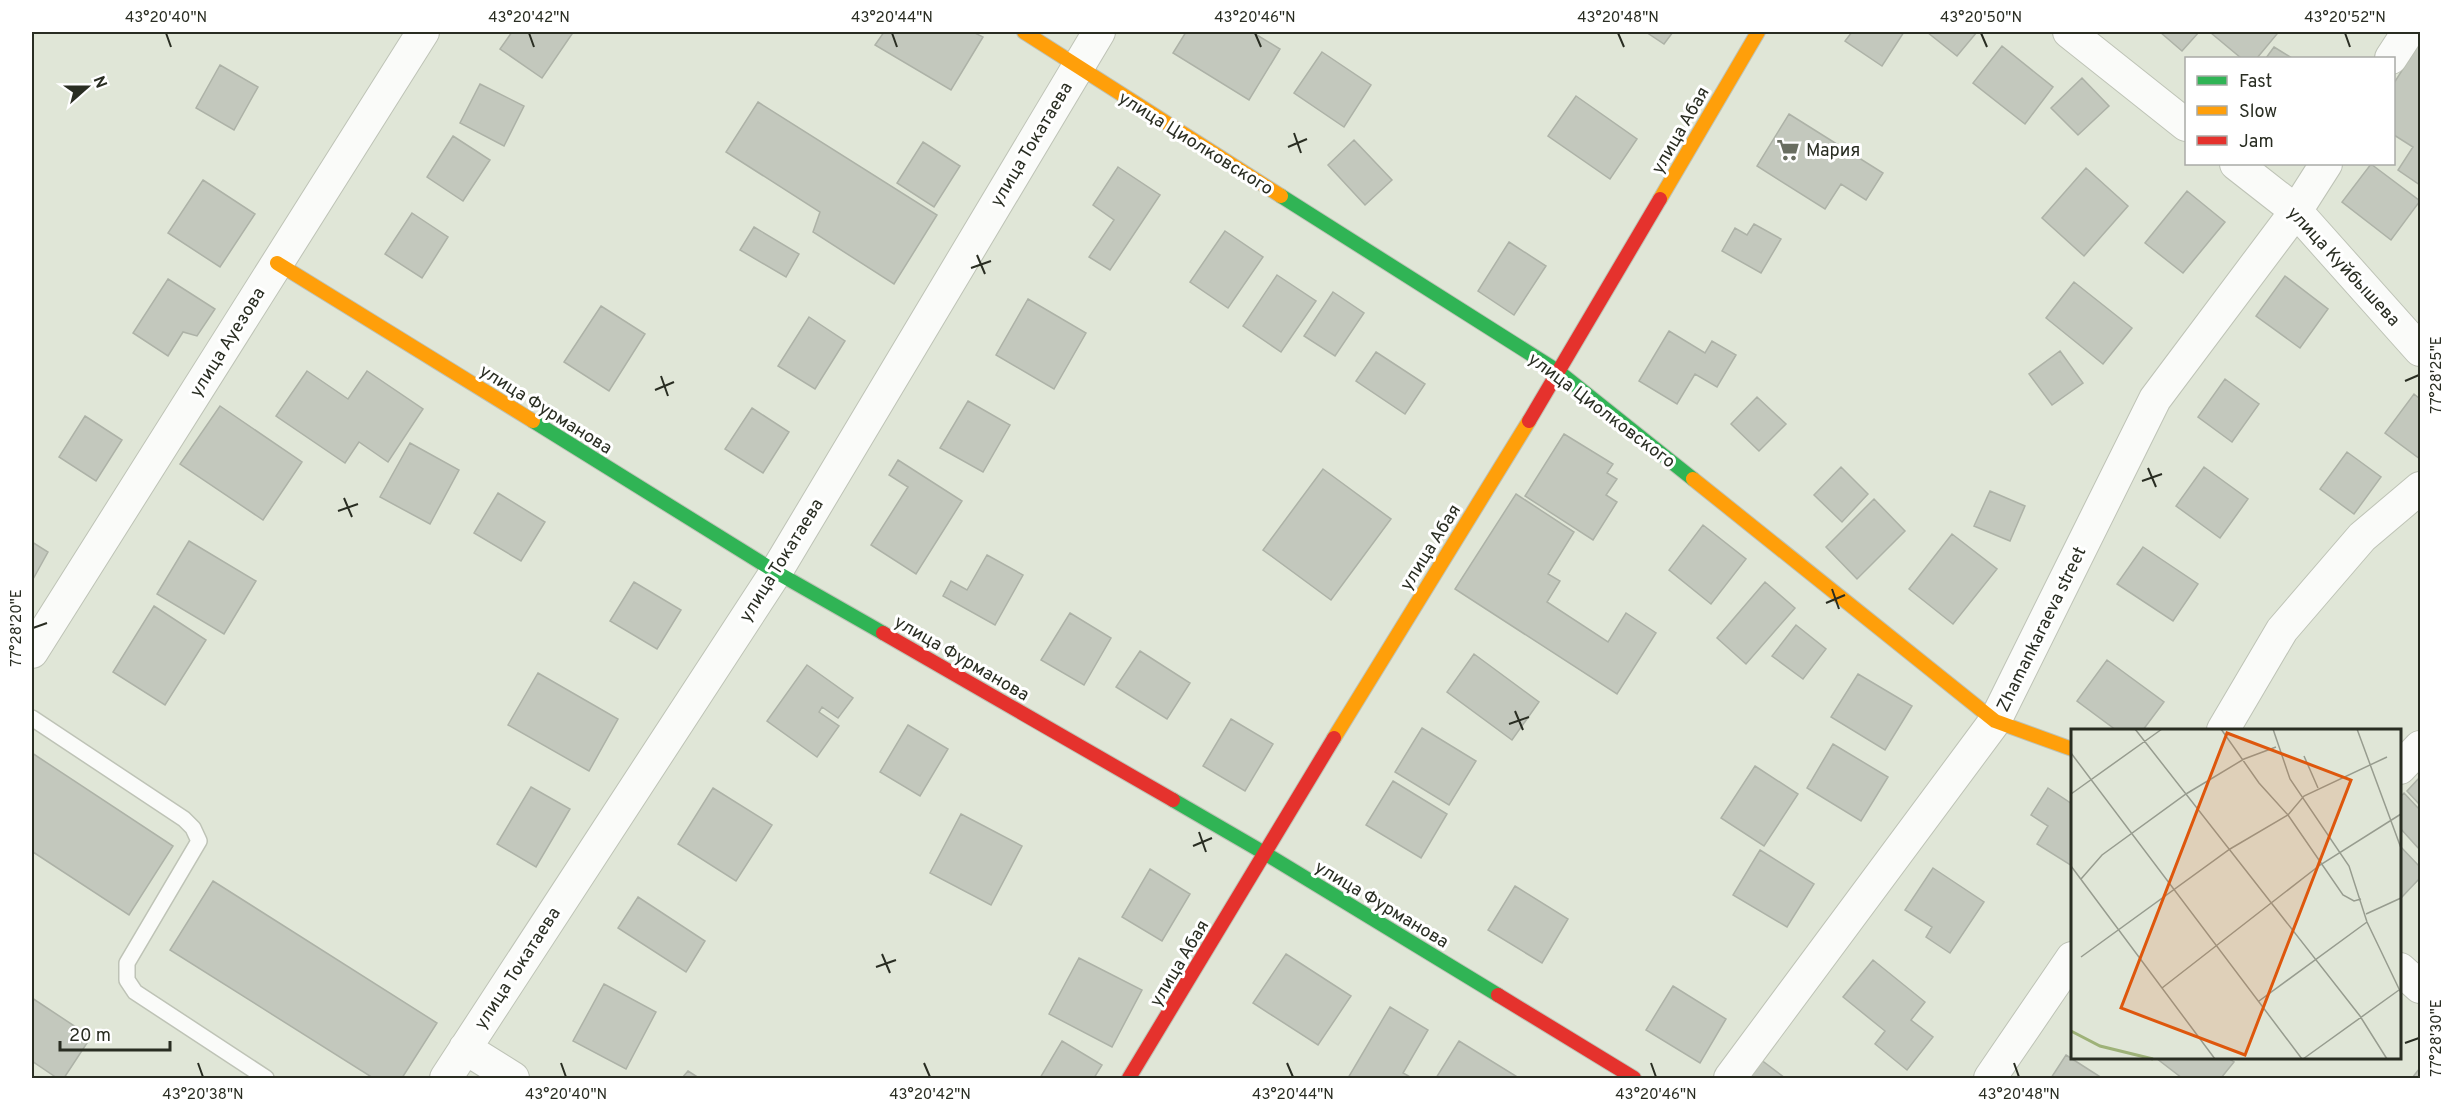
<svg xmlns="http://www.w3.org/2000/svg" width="2452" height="1110" viewBox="0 0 2452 1110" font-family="Overpass,sans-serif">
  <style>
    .building { fill: #c3c8bd; stroke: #adb2a7; stroke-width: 1.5 }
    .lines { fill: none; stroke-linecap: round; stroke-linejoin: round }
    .lane-casing { stroke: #bec3b6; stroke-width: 18 }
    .street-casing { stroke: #bec3b6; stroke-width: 34 }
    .fast-casing { stroke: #bec3b6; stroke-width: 16 }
    .slow-casing { stroke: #bec3b6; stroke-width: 16 }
    .jam-casing { stroke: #bec3b6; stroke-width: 16 }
    .lane { stroke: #fafbf9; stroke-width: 15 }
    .street { stroke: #fafbf9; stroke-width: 32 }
    .fast { stroke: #30b455; stroke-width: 14 }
    .slow { stroke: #ff9f0a; stroke-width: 14 }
    .jam { stroke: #e5322d; stroke-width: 14 }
    .ticks { fill: none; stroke: #292d22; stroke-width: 2 }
    .labels { text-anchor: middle; stroke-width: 6; stroke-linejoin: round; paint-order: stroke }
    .street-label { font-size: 18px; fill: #292d22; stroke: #fff }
    .poi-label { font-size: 18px; fill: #292d22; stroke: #fff; text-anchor: start }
    .inset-river { fill: none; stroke: #9eb278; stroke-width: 3 }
    .inset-road { fill: none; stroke: #979c8f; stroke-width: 1.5 }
    .view { fill: #de570d; fill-opacity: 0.15; stroke: #de570d; stroke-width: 3 }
    .inset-edge { fill: none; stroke: #292d22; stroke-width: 3 }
    .neatline { fill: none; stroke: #292d22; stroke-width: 2 }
    .ticks-label { font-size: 15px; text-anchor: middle; fill: #292d22 }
  </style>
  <rect width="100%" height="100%" fill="#e0e6d7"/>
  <path class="building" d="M512,32H569L572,34L542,78L500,49Z
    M884,32H973L983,37L951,90L875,45Z
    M1186,32H1252L1280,49L1249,100L1173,53Z
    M1646,32H1673L1664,44Z
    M1852,32H1904L1882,66L1845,41Z
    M1927,32H1977L1957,56Z
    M2160,32H2199L2182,51Z
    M2212,32H2274L2277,34L2257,58H2241L2211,33Z
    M2420,42V185L2398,170L2413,147L2394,135V83Z
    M2002,46L2053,87L2025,124L1973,83Z
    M2274,47L2292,58H2266Z
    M1322,52L1371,85L1344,127L1294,93Z
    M220,65L258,87L234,130L196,108Z
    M2082,78L2109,106L2078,135L2051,108Z
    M480,84L524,106L504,146L460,123Z
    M1576,96L1637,139L1610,179L1548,136Z
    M758,102L937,215L894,284L813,232L820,212L726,152Z
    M1789,114L1883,173L1866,200L1841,184L1825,209L1757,166Z
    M453,136L490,160L463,201L427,177Z
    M1354,140L1392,180L1365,205L1328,165Z
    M923,142L960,166L934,207L897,183Z
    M2371,164L2420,201L2391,240L2342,202Z
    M1118,167L1160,195L1110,270L1089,257L1114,220L1093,205Z
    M2086,168L2128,206L2084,256L2042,218Z
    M203,180L255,214L220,267L168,233Z
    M2187,191L2225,222L2183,273L2145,243Z
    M412,213L448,237L422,278L385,254Z
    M1754,224L1781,239L1761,273L1722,251L1735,228L1747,235Z
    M754,227L799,254L786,277L740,250Z
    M1225,231L1263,257L1228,308L1190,282Z
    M1509,242L1546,266L1514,315L1478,291Z
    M1277,275L1316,301L1281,352L1243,326Z
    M2285,276L2328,309L2300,348L2256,316Z
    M168,279L215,309L197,336L183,332L168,356L133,333Z
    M2074,282L2132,328L2103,364L2046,318Z
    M1333,292L1364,313L1335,356L1304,336Z
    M1028,299L1086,333L1054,389L996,355Z
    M601,306L645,334L609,391L564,362Z
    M809,317L845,341L815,389L778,366Z
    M1669,331L1705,353L1712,341L1736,355L1717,387L1695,374L1677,404L1639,381Z
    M2060,351L2083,383L2052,405L2029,374Z
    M1376,352L1425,384L1405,414L1356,381Z
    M307,371L348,399L367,371L423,409L388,462L359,442L345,463L276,416Z
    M2225,379L2259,404L2232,442L2198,417Z
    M2414,394L2420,399V459L2385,433Z
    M1757,397L1786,424L1759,451L1731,424Z
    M968,401L1010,425L983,472L940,448Z
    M220,406L302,462L263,520L180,464Z
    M752,408L789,432L763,473L725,449Z
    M85,416L122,440L96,481L59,457Z
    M1564,434L1613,464L1607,473L1617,479L1606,495L1617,502L1593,540L1525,496Z
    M410,443L459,470L430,524L380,497Z
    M2347,452L2381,477L2354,514L2320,489Z
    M898,460L962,501L916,574L871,545L908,487L889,475Z
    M1841,467L1868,494L1842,522L1814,495Z
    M2204,467L2248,499L2220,538L2176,506Z
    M1323,469L1391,519L1331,600L1263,550Z
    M1990,491L2025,506L2010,541L1974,526Z
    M498,493L545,522L521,561L474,533Z
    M1516,494L1574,532L1548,574L1560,581L1547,602L1608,642L1626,613L1656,633L1617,694L1455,589Z
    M1874,499L1905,531L1857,579L1826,547Z
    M1703,525L1746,559L1711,604L1669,570Z
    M1952,534L1997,569L1953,624L1909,589Z
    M189,541L256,581L224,634L157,594Z
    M32,542L48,552L32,581Z
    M2143,547L2198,584L2173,621L2117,584Z
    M987,555L1023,575L995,625L943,596L951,581L967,590Z
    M634,582L681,610L657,649L610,621Z
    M1765,582L1795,608L1746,664L1717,638Z
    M154,606L206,640L165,705L113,672Z
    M1070,613L1111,638L1084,685L1041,660Z
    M1796,625L1826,649L1803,679L1772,656Z
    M1140,651L1190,683L1167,719L1116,687Z
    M1474,654L1539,702L1512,740L1447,692Z
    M2107,660L2164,702L2143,730H2116L2077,701Z
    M807,665L853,698L838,718L822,707L819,712L839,726L817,757L767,721Z
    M538,673L618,719L589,771L508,725Z
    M1858,674L1912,706L1885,750L1831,717Z
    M1231,719L1273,744L1245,791L1203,766Z
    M908,725L948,749L920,796L880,772Z
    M1422,728L1476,761L1449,805L1395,772Z
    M1833,744L1888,777L1861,821L1807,788Z
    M32,753L173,846L129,915L33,852L32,855Z
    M1755,766L1798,794L1764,846L1721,818Z
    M2420,777V805L2407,791Z
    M1393,781L1447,814L1421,858L1366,825Z
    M531,787L570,809L536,867L497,844Z
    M713,788L772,825L736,881L678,844Z
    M2048,788L2072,804V866L2037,844L2048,826L2031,815Z
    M2404,793L2420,810V850L2400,828V797Z
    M961,814L1022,846L991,905L930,873Z
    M2400,846L2420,867V878L2400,899Z
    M1760,850L1814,884L1787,927L1733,895Z
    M1933,868L1984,902L1950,953L1926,937L1932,927L1905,910Z
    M1150,869L1190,894L1162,941L1122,917Z
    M213,881L437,1023L402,1078H373L170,950Z
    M1515,886L1568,919L1542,963L1488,930Z
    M638,897L705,941L686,972L618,928Z
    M1286,954L1351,996L1318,1045L1253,1003Z
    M1079,958L1142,990L1112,1047L1049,1014Z
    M1873,960L1925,1002L1911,1020L1933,1037L1907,1070L1875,1044L1885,1031L1843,997Z
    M604,984L656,1012L626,1069L573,1041Z
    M1673,986L1726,1019L1700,1063L1646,1030Z
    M32,998L91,1037L64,1078H57L32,1061Z
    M1390,1007L1428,1030L1403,1073L1412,1078H1348Z
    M1062,1041L1102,1065L1094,1078H1040Z
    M1459,1041L1519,1078H1436Z
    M2066,1055L2102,1078H2051Z
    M1756,1056L1785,1078H1739Z
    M2156,1058H2228L2234,1062L2221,1078H2182Z
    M2420,1068V1078H2412Z
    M688,1071L699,1078H682Z"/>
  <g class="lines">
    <g class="lane-casing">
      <path id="lane" d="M32,718L184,819L193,828L199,841L127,963V980L135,992L266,1078"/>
    </g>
    <g class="street-casing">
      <path id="street" d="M2069,32L2186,125
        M2391,58L2408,32
        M2236,164L2296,211L2420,350
        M32,652L423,32
        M2223,730L2282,630L2362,537L2420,488
        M2400,768L2420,747
        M2400,969L2420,987
        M465,1048L513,1078
        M446,1078L776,572L1099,32
        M1730,1078L1995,721L2155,399L2296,211L2326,164
        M1990,1078L2072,958"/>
    </g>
    <g class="fast-casing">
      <path id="fast" d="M1281,196L1559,372L1693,479
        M533,421L776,572L883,633
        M1173,800L1266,854L1498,995"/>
    </g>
    <g class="slow-casing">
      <path id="slow" d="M1024,32L1281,196
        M1660,199L1758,32
        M277,263L533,421
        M1693,479L1995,721L2072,749
        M1334,738L1529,421"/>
    </g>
    <g class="jam-casing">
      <path id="jam" d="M1529,421L1660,199
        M883,633L1173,800
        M1498,995L1634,1078
        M1129,1078L1334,738"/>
    </g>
    <use href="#lane" class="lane"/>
    <use href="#street" class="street"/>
    <use href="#fast" class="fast"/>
    <use href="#slow" class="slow"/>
    <use href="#jam" class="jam"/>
  </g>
  <path class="ticks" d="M166,33L171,47M529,33L534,47M892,33L897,47M1255,33L1261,47M1618,33L1624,47M1981,33L1987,47M2345,33L2350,47M1294,133L1301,153M1288,147L1307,139M977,255L985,274M971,268L991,261M661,376L668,396M2405,381L2419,375M655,390L674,382M2148,468L2156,487M2142,481L2162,474M344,498L352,517M338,511L358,504M1832,589L1839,609M1826,603L1845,595M33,628L47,623M1515,711L1523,730M1509,724L1529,717M1199,832L1206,852M1193,846L1212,838M882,954L890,973M876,967L896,960M2405,1043L2419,1038M198,1063L203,1077M561,1063L566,1077M924,1063L930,1077M1287,1063L1293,1077M1651,1063L1656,1077M2014,1063L2019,1077"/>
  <defs>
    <g id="supermarket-bare" transform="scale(1.8)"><path d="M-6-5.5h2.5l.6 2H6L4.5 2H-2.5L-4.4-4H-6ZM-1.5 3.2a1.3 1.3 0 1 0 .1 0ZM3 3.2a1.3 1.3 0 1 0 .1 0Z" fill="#696e61" stroke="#fff" stroke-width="2.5" paint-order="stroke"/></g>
  </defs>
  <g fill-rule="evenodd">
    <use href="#supermarket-bare" x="1788" y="150"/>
  </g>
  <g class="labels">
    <g class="street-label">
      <text transform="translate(1680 130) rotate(-60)" y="6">улица Абая</text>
      <text transform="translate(1196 143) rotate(32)" y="6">улица Циолковского</text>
      <text transform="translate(1031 144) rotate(-59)" y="6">улица Токатаева</text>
      <text transform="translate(2344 266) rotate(47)" y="6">улица Куйбышева</text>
      <text transform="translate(227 342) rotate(-58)" y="6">улица Ауезова</text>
      <text transform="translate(546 409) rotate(32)" y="6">улица Фурманова</text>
      <text transform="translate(1602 410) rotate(37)" y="6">улица Циолковского</text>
      <text transform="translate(1430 547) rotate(-58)" y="6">улица Абая</text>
      <text transform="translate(781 560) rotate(-58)" y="6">улица Токатаева</text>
      <text transform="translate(2041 629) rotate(-64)" y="6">Zhamankaraeva street</text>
      <text transform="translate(962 658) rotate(30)" y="6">улица Фурманова</text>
      <text transform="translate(1382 904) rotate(31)" y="6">улица Фурманова</text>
      <text transform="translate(1179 963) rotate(-59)" y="6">улица Абая</text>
      <text transform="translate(517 968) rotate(-57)" y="6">улица Токатаева</text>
    </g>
    <g class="poi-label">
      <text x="1806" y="156">Мария</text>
    </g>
  </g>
  <g transform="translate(2071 729)">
    <rect width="330" height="330" fill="#e0e6d7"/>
    <path class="inset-river" d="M0,302L29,317L82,330"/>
    <path class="inset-road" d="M64,0L289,287L316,330M150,0L188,54L217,86L272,166L283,172L290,170M202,0L219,50L278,137L296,193L330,264M286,0L330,119M0,24L231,330M233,27L247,59M0,65L91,0M0,137L144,330M10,150L31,126L115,65L173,30L205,18M295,185L330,169M10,228L159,120L217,86L233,67L316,28M91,259L249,136L330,85M188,272L296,193M232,330L328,261"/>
    <path class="view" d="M156,4L280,51L174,326L50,279Z"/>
    <rect width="330" height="330" class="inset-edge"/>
  </g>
  <rect width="2452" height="1110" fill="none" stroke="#ffffff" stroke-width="66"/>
  <rect x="2185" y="57" width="210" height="108" fill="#ffffff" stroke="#a9aba7" stroke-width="1.5"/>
  <rect x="2197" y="76" width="30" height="9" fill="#30b455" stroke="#a9aba7" stroke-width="1.5"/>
  <text x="2239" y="87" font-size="18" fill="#292d22">Fast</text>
  <rect x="2197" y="106" width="30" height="9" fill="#ff9f0a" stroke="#a9aba7" stroke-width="1.5"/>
  <text x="2239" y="117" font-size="18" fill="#292d22">Slow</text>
  <rect x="2197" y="136" width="30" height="9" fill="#e5322d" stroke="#a9aba7" stroke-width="1.5"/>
  <text x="2239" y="147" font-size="18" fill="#292d22">Jam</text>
  <g transform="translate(87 87) rotate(69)" stroke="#ffffff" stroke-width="4.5" paint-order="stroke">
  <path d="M0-4.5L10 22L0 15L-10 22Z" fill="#292d22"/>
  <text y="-9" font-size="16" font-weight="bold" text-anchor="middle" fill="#292d22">N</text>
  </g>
  <path d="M60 1041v9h110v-9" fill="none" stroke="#292d22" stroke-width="3"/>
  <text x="69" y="1041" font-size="18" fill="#292d22" stroke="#ffffff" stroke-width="4.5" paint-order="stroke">20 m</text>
  <rect x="33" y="33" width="2386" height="1044" class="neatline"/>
  <g class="ticks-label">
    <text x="166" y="22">43°20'40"N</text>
    <text x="529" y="22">43°20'42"N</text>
    <text x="892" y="22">43°20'44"N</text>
    <text x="1255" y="22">43°20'46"N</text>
    <text x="1618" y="22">43°20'48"N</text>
    <text x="1981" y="22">43°20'50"N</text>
    <text x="2345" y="22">43°20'52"N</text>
    <text transform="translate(2436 375) rotate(-90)" y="5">77°28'25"E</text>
    <text transform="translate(16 628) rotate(-90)" y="5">77°28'20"E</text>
    <text transform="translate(2436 1038) rotate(-90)" y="5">77°28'30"E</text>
    <text x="203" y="1099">43°20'38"N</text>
    <text x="566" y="1099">43°20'40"N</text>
    <text x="930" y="1099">43°20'42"N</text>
    <text x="1293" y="1099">43°20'44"N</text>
    <text x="1656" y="1099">43°20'46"N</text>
    <text x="2019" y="1099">43°20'48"N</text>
  </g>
</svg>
